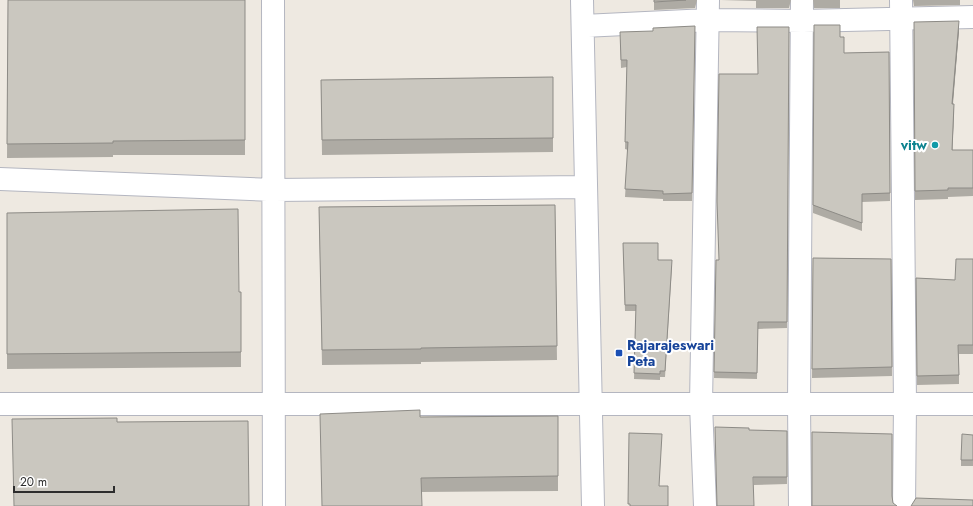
<svg xmlns="http://www.w3.org/2000/svg" width="973" height="506" viewBox="0 0 973 506" font-family="Jost,sans-serif">
  <style>
    .lines { fill: none; stroke-linecap: round; stroke-linejoin: round }
    .minor-casing { stroke: #b4b6c0; stroke-width: 24 }
    .minor { stroke: #fff; stroke-width: 22 }
    .wall { fill: #aeaba4 }
    .shaded-wall { fill: #8d8b86 }
    .building { fill: #cac7bf; stroke: #8d8b86 }
    .culture-dot { fill: #0f9aa8; stroke: #fff; stroke-width: 1.5 }
    .transit-dot { fill: #1a4fb4; stroke: #fff; stroke-width: 1.5 }
    .labels { text-anchor: middle; stroke-width: 4; stroke-linejoin: round; paint-order: stroke }
    .culture-label { font-size: 14px; font-weight: bold; fill: #0d838f; stroke: #fff; text-anchor: end }
    .transit-label { font-size: 14px; font-weight: bold; fill: #164399; stroke: #fff; text-anchor: start }
  </style>
  <rect width="100%" height="100%" fill="#eee9e1"/>
  <g class="lines">
    <g class="minor-casing">
      <path id="minor" d="M273,0L274,506
        M582,0L593,506
        M901,0L905,404L904,506
        M583,26L708,20L803,21L973,17
        M0,179L274,190L586,187
        M0,404H973
        M705,506L701,404L708,0
        M800,506L799,404L802,0"/>
    </g>
    <use href="#minor" class="minor"/>
  </g>
  <path class="wall" d="M8,0H245V155H113V157L7,158Z
    M654,0H697L695,8L654,10Z
    M721,0H791L789,8H756V1Z
    M813,0H840V8H814Z
    M913,0H960V5L914,6Z
    M914,22L959,30L953,104L954,112L952,150H973V196L948,197V199L915,200Z
    M814,25L840,37L844,53L889,52L890,201L862,202V231L813,213Z
    M695,26L692,201H663V199L625,197L628,150L625,149L627,67L621,68L620,40L653,31Z
    M789,27L787,328L758,329L757,379L714,378L716,260H719L758,74Z
    M553,77V152L322,155L321,80Z
    M555,205L557,360L421,362V364L322,365L319,207Z
    M7,213L239,292H241V367L7,369Z
    M623,243L672,266L665,377H660V380L634,379L636,311H625Z
    M813,258L891,259L892,376L812,378Z
    M973,259V354H959V384L917,385L916,278L955,280Z
    M558,416V491L421,492L420,417Z
    M749,430L787,431V484L754,485Z
    M973,435V466H961V460Z"/>
  <path class="shaded-wall" d="M959,21V30L952,112V104Z
    M954,104V112L952,159V150Z"/>
  <path class="building" d="M8,0H245V140L113,141V143L7,144Z
    M654,0H686L654,2Z
    M959,21L952,104H954L952,150H973V188H948V190L915,191L914,22Z
    M814,25H840V37H844V53L889,52L890,193L862,194V223L813,205Z
    M695,26L692,193L663,194V191L625,189L628,142H625L627,60H621L620,32L653,31V28Z
    M757,27H789L787,322H758L757,373L714,372L716,260H719L717,201L719,74H758Z
    M553,77V138L322,140L321,80Z
    M555,205L557,346L421,348V349L322,350L319,207Z
    M238,209L239,292H241V352L7,354V213Z
    M623,243H658V260H672L665,371H660V374L634,373L636,305H625Z
    M813,258L891,259L892,367L812,369Z
    M956,259H973V345H958L959,375L917,376L916,278L955,280Z
    M420,410V417L558,416V476L421,478L422,506H322L320,414Z
    M117,418V422L248,421L249,506H14L12,419Z
    M715,427L749,428V430L787,431V477H753L754,506H717Z
    M812,432L892,434V496L893,503L897,506H812Z
    M629,433L662,434L659,486H668V506H630V504H628Z
    M962,434L973,435V460H961Z
    M916,498L973,500V506H911Z"/>
  <circle class="culture-dot" cx="935" cy="145" r="4"/>
  <rect class="transit-dot" x="615" y="349" width="8" height="8" rx="2"/>
  <g class="labels">
    <g class="culture-label">
      <text x="927" y="150">vitw</text>
    </g>
    <g class="transit-label">
      <text x="627" y="350">Rajarajeswari<tspan x="627" dy="16">Peta</tspan></text>
    </g>
  </g>
  <path d="M14 486v6h100v-6" fill="none" stroke="#2d2d2d" stroke-width="2"/>
  <text x="20" y="486" font-size="12" fill="#2d2d2d" stroke="#ffffff" stroke-width="3" paint-order="stroke">20 m</text>
</svg>
